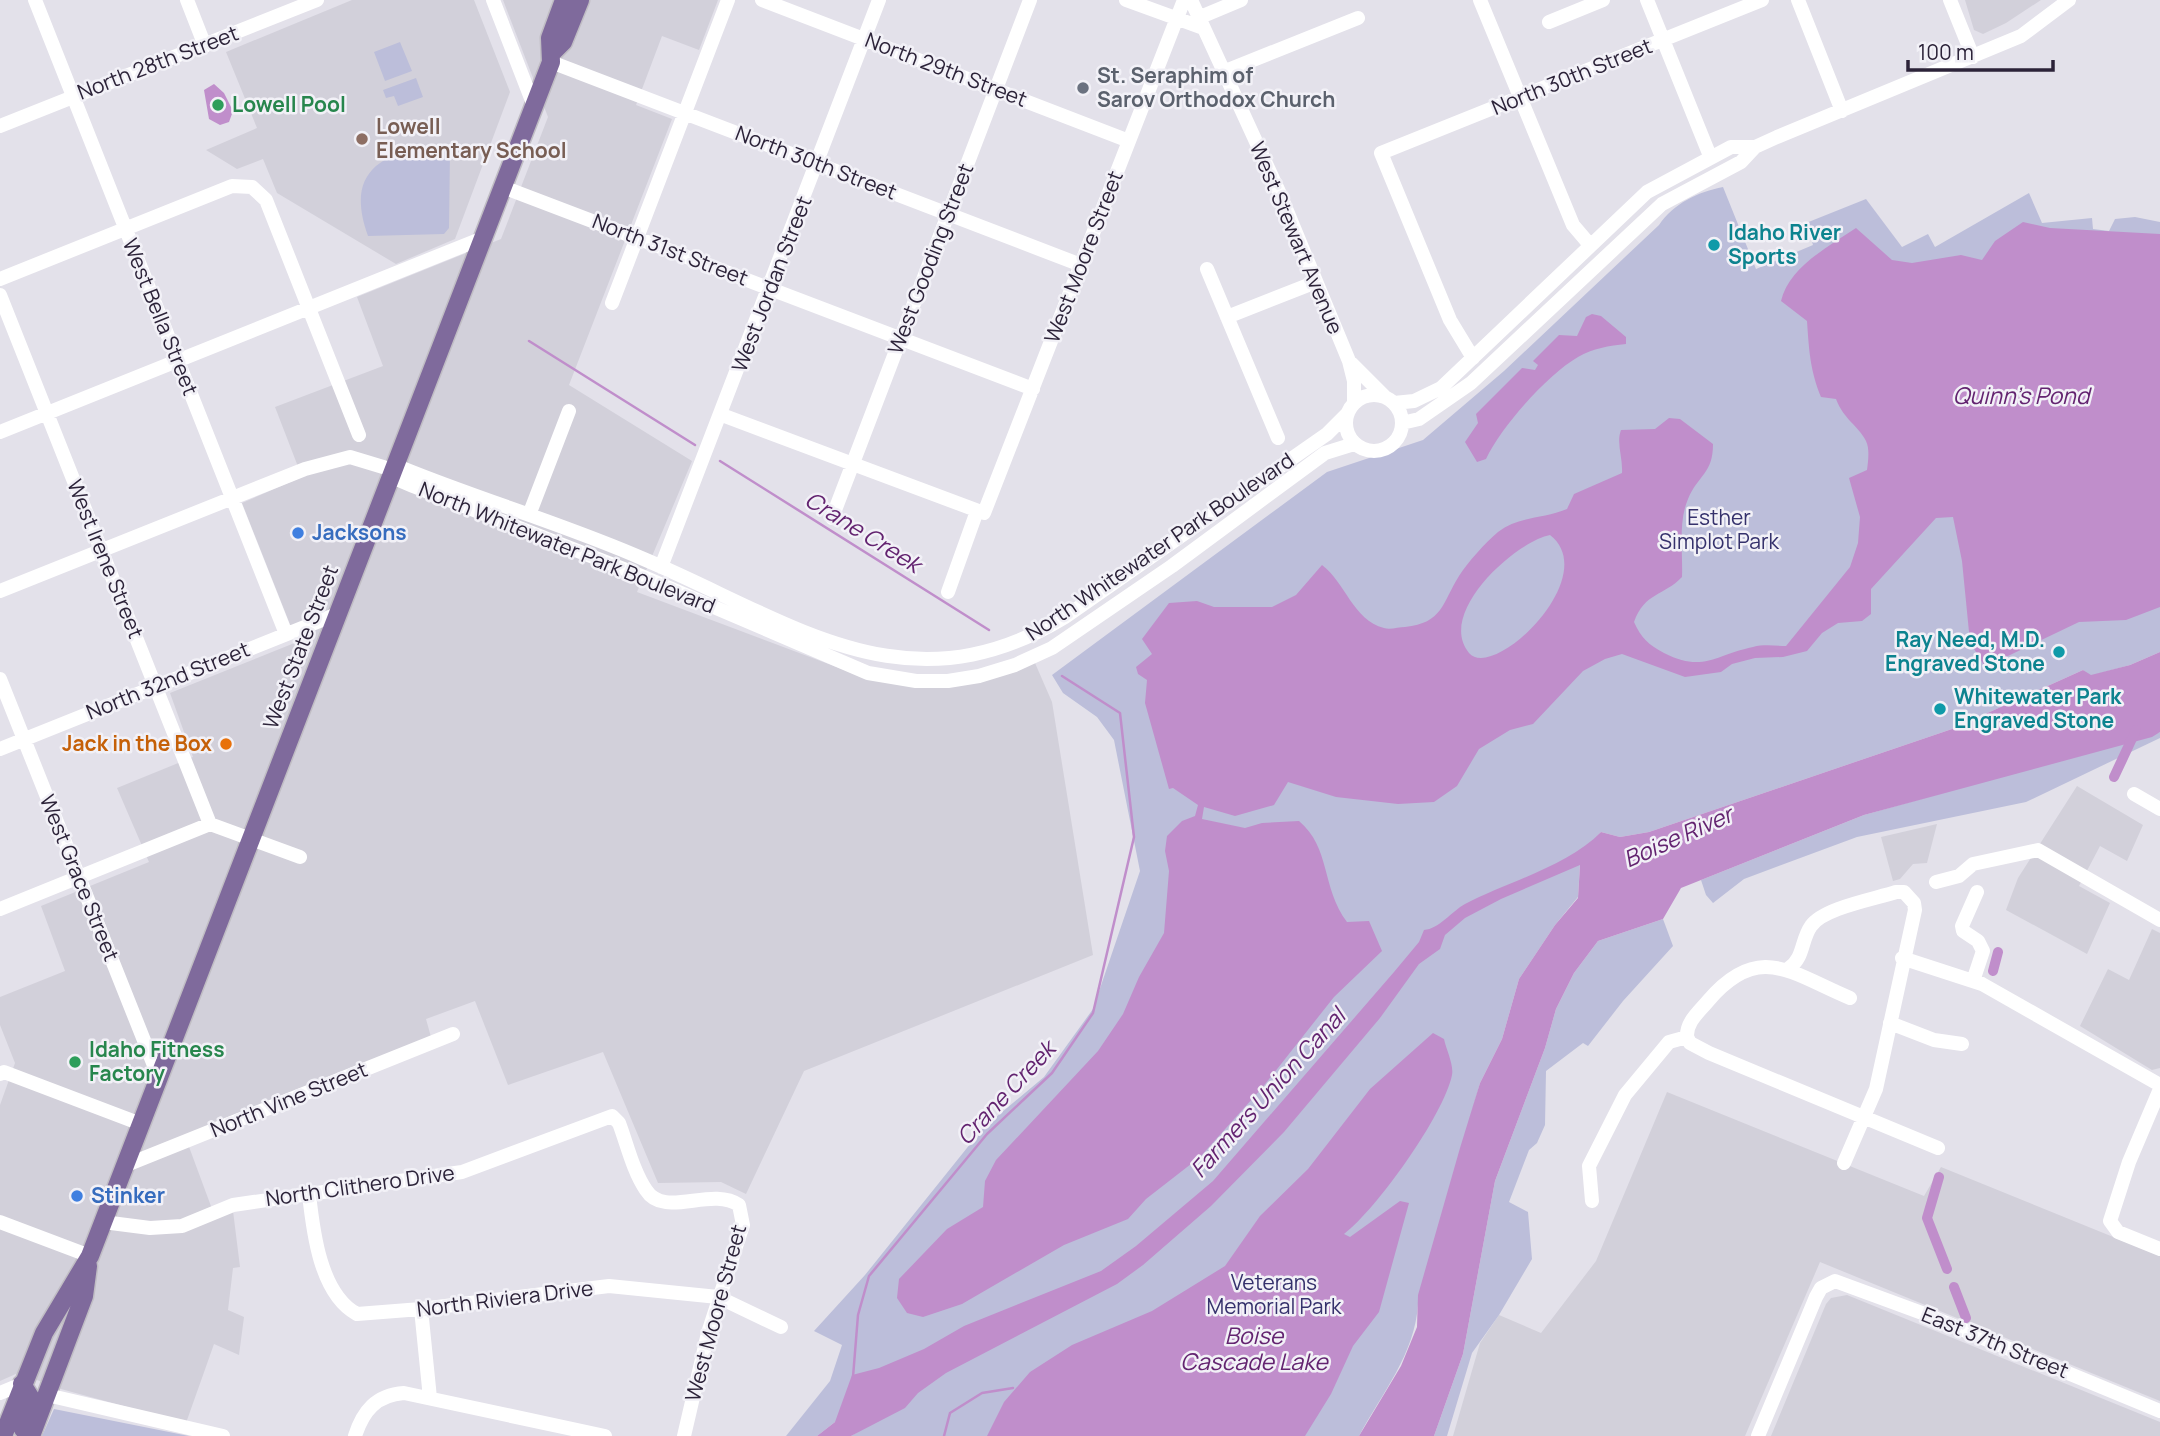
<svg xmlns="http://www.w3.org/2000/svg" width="2160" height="1436" viewBox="0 0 2160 1436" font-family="Manrope,sans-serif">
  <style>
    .built { fill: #d2d0da }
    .green { fill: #bcbeda }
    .water { fill: #c08ecb; fill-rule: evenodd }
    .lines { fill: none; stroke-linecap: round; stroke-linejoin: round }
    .stream { stroke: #c08ecb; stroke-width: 2.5 }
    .canal { stroke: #c08ecb; stroke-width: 10 }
    .major-casing { stroke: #c0bdc4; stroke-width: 21 }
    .minor { stroke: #fff; stroke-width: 14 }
    .major { stroke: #7f6a9c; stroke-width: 18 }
    .worship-dot { fill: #6b7280; stroke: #f2f1f7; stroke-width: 2.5 }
    .leisure-dot { fill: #2e9e5b; stroke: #f2f1f7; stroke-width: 2.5 }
    .education-dot { fill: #8d6e63; stroke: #f2f1f7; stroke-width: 2.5 }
    .culture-dot { fill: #0f9aa8; stroke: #f2f1f7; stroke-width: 2.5 }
    .shop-dot { fill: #3f7fe0; stroke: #f2f1f7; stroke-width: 2.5 }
    .food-dot { fill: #e8710a; stroke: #f2f1f7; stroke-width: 2.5 }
    .labels { text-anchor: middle; stroke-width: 5; stroke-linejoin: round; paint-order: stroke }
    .street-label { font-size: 21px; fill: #2c2339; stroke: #f2f1f7 }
    .worship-label { font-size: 21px; font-weight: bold; fill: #5b616d; stroke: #f2f1f7; text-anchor: start }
    .leisure-label { font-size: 21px; font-weight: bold; fill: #27864d; stroke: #f2f1f7; text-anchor: start }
    .education-label { font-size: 21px; font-weight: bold; fill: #785e54; stroke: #f2f1f7; text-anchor: start }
    .culture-label { font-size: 21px; font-weight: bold; fill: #0d838f; stroke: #f2f1f7; text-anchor: start }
    .park-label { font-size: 21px; fill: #35316c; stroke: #f2f1f7 }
    .shop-label { font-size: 21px; font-weight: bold; fill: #366cbe; stroke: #f2f1f7; text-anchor: start }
    .food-label { font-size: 21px; font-weight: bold; fill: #c56008; stroke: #f2f1f7; text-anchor: end }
    .water-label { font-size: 23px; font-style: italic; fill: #632370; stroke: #f2f1f7 }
  </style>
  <rect width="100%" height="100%" fill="#e3e1ea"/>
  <path class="built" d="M352,0H474L510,92L455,239L396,264L277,193L263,159L237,169L206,150L257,128L226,52Z
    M503,0H718L699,50L662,36L636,105L672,119L569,385L692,461L637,592L871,680L944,687L1035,663L1052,702L1093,955L804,1071L746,1194L721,1182L658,1183L603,1052L508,1085L475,1001L426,1019L431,1037L185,1136L215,1217L233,1211L240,1267L233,1268L228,1310L244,1317L239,1355L214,1344L186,1423L61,1389L18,1373L0,1381V1105L15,1063L0,1025V997L65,971L41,906L149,862L117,788L193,757L170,693L297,642L242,503L302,477L275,407L383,366L357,297L501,239L548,117Z
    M1965,0H2041L2006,23L1983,34L1974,30Z
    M2077,786L2143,825L2127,861L2100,846L2079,886L2110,903L2087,954L2006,910L2018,878Z
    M1937,824L1927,863L1913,864L1900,879L1893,881L1881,837Z
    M2152,929L2160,933V1068L2152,1070L2080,1026L2108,969L2129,980Z
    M1667,1092L1924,1196L1941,1167L2160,1256V1401L1820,1262L1745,1436H1453L1480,1343L1499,1315L1541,1333L1596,1261Z
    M1847,1295L2160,1422V1436H1771L1826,1304L1831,1298Z"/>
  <path class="green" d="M400,42L412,71L385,81L374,52Z
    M416,78L423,97L398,106L394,96L386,98L383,90Z
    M421,146L450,151L449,228L444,234L368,236C349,183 368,159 421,146Z
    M1723,187L1756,269L1813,245L1806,223L1866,199L1902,247L1928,234L1935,247L2029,193L2042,223L2092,218L2093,229L2109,231L2115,219L2135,217L2160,222V652L2130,665L2090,676L2083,670L1952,729L1649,832L1620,837L1601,832L1591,843L1580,864L1578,897L1555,925L1519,979L1502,1039L1480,1083L1418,1304C1415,1354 1382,1393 1359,1436H851L869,1425L835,1422L817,1436H786L830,1381L842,1345L814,1331L865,1275L983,1128L1044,1077L1093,1009L1140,871L1114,740L1097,717L1063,693L1052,675L1327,472L1423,440L1504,371L1659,225C1674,203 1698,192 1723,187Z
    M2160,732V738L2026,802L1857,837L1744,879L1713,903L1706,895L1701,880L1864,815Z
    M1663,919L1673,946L1623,1001L1588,1046L1583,1043L1546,1071L1545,1125L1537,1143L1529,1150L1509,1202L1528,1212L1532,1259L1499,1315L1472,1353L1447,1436H1434L1463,1354L1495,1181L1545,1048L1556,1009L1574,973L1598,941Z
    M54,1409L189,1436H42Z"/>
  <path class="water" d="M214,84L224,93L233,111L229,122L220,125L209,119L204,90Z
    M2023,222L2050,228L2160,234V607L2126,620L2079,622L1985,667L1970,642L1962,561L1953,517L1936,518L1871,589V614L1862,621L1838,623L1822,633L1807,651L1783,657L1755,658L1732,664L1721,672L1685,677L1622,654L1605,659L1583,671L1533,724L1510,730L1479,749L1457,786L1434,802L1398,804L1336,797L1288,782L1274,805L1235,816L1204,807L1202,819L1245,828L1262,823L1299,821C1331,848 1321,887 1347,922L1369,921L1382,951L1334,997L1262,1088L1200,1157L1146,1199L1128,1219L1064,1245L962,1304L923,1317L907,1313L897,1298L899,1279L947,1229L983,1207L985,1181L996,1160L1098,1051L1123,1014L1139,977L1164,933L1169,871L1165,851L1167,836L1182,821L1195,816L1198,805L1173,788L1169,789L1145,703L1147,680L1138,674L1136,667L1152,654L1142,639L1169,603L1197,601L1214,607H1272L1296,595L1322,565C1345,582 1353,620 1384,628C1390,630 1399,627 1405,627C1443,623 1442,603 1459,576C1468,562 1485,543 1498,532C1519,516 1543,519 1567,509L1574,494L1622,473C1623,458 1616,443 1621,430L1655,429L1669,418L1680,419L1713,444C1713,474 1698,475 1688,499C1678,522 1683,552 1682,577C1664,596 1645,592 1634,622C1641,638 1649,645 1664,653C1703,673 1715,655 1753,647C1764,644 1776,646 1786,646L1850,567L1858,543L1860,517L1849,478L1867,470C1868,462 1870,449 1866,441C1858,425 1844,420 1836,399L1821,397C1810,370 1809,350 1807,321L1781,301C1789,267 1828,247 1856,228L1892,260L1912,263L1961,255L1982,260L1995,241ZM1550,535C1603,576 1494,682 1469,653C1436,613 1515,542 1550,535Z
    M1592,314L1601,316L1626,337V344C1609,346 1593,348 1578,357C1547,375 1501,427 1486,459L1477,462L1465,442L1478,423L1476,414L1522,368L1535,370L1538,365L1533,361L1559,335L1577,336L1586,317Z
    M2160,652V732L2152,737L1864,815L1681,888L1663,919L1598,941L1574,973L1556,1009L1545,1048L1495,1181L1463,1354L1434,1436H1359L1401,1366L1417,1327L1418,1295L1460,1148L1480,1083L1502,1039L1519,979L1555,925L1578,898L1580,865L1501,899L1465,918L1445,935L1440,949L1419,964L1380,1018L1284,1132L1211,1206L1143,1265L1117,1284L946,1373L918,1393L905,1408L851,1436H817L835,1422L852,1375L879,1368L924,1349L964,1326L1101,1271L1136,1246L1213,1181L1394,972L1419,942L1424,930C1439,929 1452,911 1465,904C1507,882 1568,866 1601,832L1620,837L1649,832L1952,729L2083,670L2091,675L2130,665Z
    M1433,1033L1444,1039C1446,1049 1454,1065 1452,1075C1444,1115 1376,1210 1344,1234L1350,1237L1400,1201L1409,1203L1379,1312L1353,1346L1331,1394L1305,1436H987L1004,1402L1030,1372L1072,1345L1152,1311L1225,1266L1260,1216L1308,1169L1370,1089Z"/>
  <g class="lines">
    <path class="stream" d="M529,341L695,445
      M720,461L989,630
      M853,1377L858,1315L869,1276L987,1134L1052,1073L1093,1013L1134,837L1120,713L1062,676
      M944,1436L950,1413L982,1393L1013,1388"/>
    <path class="canal" d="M2114,777L2136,730
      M1993,971L1998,952
      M1939,1177L1927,1218L1947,1269
      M1954,1287L1966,1318"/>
    <g class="major-casing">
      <path id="major" d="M552,53L563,42L580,0
        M22,1384L32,1400L23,1429
        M3,1436L44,1333L90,1256L551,62L550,38L564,0
        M31,1436L84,1296L88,1266"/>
    </g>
    <path class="minor" d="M35,0L286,634
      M187,0L205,46
      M493,0L534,106
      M762,0L1129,141
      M1126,0L1203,28
      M1191,0L1280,194L1349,361L1354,381V403
      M1480,0L1573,225L1590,245
      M1647,0L1710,156
      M1798,0L1842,111
      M1950,0L1973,57
      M1198,18L1241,0
      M1549,22L1603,0
      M551,62L1081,265
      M1223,72L1358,18
      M0,126L317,0
      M503,187L1033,389
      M1207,269L1278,438
      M0,279L232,186L252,187L266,200L359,435
      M0,295L210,824
      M612,303L728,0
      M1227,317L1316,282
      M1473,358L1450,320L1381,153L1762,0
      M1351,363L1385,397
      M1346 423a28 28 0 1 1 56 0a28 28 0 1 1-56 0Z
      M1394,403L1414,401L1441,388L1647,192L1731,147H1755
      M722,415L984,513L1184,0
      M1402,423L1419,419L1471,383L1662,204L1741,162L1755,147L1777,137L2021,36L2069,0
      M0,432L483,238
      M393,470L399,480L413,486L639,575L868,673L916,681H948L979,676L1015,665L1052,648L1172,566L1325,453L1354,444
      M529,515L569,411
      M832,518L1030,0
      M661,567L879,0
      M0,591L305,469L350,457L393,470L402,468C483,501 567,525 646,560C794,623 907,713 1065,617L1327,434L1348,413
      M948,592L977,511
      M0,679L159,1078
      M0,749L337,614
      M2134,794L2160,809
      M1936,882L1959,876L1973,864L2038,850L2160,920
      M0,909L210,824L300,857
      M1902,958L1982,984L2160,1085
      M1789,968C1804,958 1801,940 1811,926C1823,908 1875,899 1896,892H1904L1914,903L1915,910L1876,1089L1844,1163
      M1973,981L1983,951L1978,941L1963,931L1962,926L1977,892
      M1890,1023L1934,1040L1962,1044
      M1687,1037L1690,1043L1709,1053L1938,1148
      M1687,1037C1686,1022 1699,1012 1708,1001C1759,941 1792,974 1850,998
      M0,1074L4,1072L141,1124
      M2160,1089L2129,1162L2110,1221L2118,1232L2160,1249
      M124,1166L453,1034
      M309,1194C313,1231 320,1294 357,1314L421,1309L609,1286L718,1297L781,1327
      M1592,1201L1589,1166L1625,1095L1669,1042L1687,1037
      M0,1222L90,1256
      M103,1222L150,1228L182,1226L233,1205L462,1172L612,1116L619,1123C627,1144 633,1171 646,1190C664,1219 711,1186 739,1205L743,1225L708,1333L684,1436
      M421,1309L430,1398
      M0,1393L22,1384
      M47,1395L223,1436
      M355,1436C363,1411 376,1395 404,1393L605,1436
      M1758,1436L1816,1297L1821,1288L1835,1281L1922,1313L2160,1411"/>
    <use href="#major" class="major"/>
  </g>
  <circle class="worship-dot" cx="1083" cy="88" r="7"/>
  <g class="leisure-dot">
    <circle cx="218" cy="105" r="7"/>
    <circle cx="75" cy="1062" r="7"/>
  </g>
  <circle class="education-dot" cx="362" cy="139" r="7"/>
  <g class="culture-dot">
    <circle cx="1714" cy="245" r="7"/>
    <circle cx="2059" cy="652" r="7"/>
    <circle cx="1940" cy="709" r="7"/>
  </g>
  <g class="shop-dot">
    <circle cx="298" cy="533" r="7"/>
    <circle cx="77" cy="1196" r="7"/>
  </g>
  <circle class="food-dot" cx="226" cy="744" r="7"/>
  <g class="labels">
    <g class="street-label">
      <text transform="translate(158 63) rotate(-21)" y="7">North 28th Street</text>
      <text transform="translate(946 70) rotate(21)" y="7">North 29th Street</text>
      <text transform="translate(1572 77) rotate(-22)" y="7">North 30th Street</text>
      <text transform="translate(816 163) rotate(21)" y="7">North 30th Street</text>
      <text transform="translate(1296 238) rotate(67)" y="7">West Stewart Avenue</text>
      <text transform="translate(670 250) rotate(21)" y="7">North 31st Street</text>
      <text transform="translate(1084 257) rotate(-69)" y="7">West Moore Street</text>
      <text transform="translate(931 259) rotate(-69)" y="7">West Gooding Street</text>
      <text transform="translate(772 284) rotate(-69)" y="7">West Jordan Street</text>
      <text transform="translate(160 317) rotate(68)" y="7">West Bella Street</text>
      <text transform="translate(1160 547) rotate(-34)" y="7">North Whitewater Park Boulevard</text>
      <text transform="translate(567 548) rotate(22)" y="7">North Whitewater Park Boulevard</text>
      <text transform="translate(105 559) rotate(68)" y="7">West Irene Street</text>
      <text transform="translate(301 647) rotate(-69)" y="7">West State Street</text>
      <text transform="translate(168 681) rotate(-22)" y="7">North 32nd Street</text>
      <text transform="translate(79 878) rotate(68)" y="7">West Grace Street</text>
      <text transform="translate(289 1100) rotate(-22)" y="7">North Vine Street</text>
      <text transform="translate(360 1186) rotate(-8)" y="7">North Clithero Drive</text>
      <text transform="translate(505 1299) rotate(-7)" y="7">North Riviera Drive</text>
      <text transform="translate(716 1313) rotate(-75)" y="7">West Moore Street</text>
      <text transform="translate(1995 1343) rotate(22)" y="7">East 37th Street</text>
    </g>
    <g class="worship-label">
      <text x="1097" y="83">St. Seraphim of<tspan x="1097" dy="24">Sarov Orthodox Church</tspan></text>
    </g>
    <g class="leisure-label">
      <text x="232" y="112">Lowell Pool</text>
      <text x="89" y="1057">Idaho Fitness<tspan x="89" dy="24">Factory</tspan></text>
    </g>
    <g class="education-label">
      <text x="376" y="134">Lowell<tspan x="376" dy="24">Elementary School</tspan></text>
    </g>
    <g class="culture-label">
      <text x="1728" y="240">Idaho River<tspan x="1728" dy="24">Sports</tspan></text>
      <text x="2045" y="647" text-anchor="end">Ray Need, M.D.<tspan x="2045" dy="24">Engraved Stone</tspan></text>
      <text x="1954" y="704">Whitewater Park<tspan x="1954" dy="24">Engraved Stone</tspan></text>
    </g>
    <g class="park-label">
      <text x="1719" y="525">Esther<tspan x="1719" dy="24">Simplot Park</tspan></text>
      <text x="1274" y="1290">Veterans<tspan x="1274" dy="24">Memorial Park</tspan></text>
    </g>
    <g class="shop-label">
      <text x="312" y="540">Jacksons</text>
      <text x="91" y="1203">Stinker</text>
    </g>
    <g class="food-label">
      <text x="212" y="751">Jack in the Box</text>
    </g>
    <g class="water-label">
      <text x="2021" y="404">Quinn's Pond</text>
      <text transform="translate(863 532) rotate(32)" y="8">Crane Creek</text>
      <text transform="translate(1678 837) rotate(-24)" y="8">Boise River</text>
      <text transform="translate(1006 1093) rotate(-47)" y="8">Crane Creek</text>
      <text transform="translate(1268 1093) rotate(-48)" y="8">Farmers Union Canal</text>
      <text x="1254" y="1344">Boise<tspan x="1254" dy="26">Cascade Lake</tspan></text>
    </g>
  </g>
  <path d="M1908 60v10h145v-10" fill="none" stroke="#2c2339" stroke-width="3.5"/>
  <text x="1918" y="60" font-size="21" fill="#2c2339" stroke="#f2f1f7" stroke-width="5" paint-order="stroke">100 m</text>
</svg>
